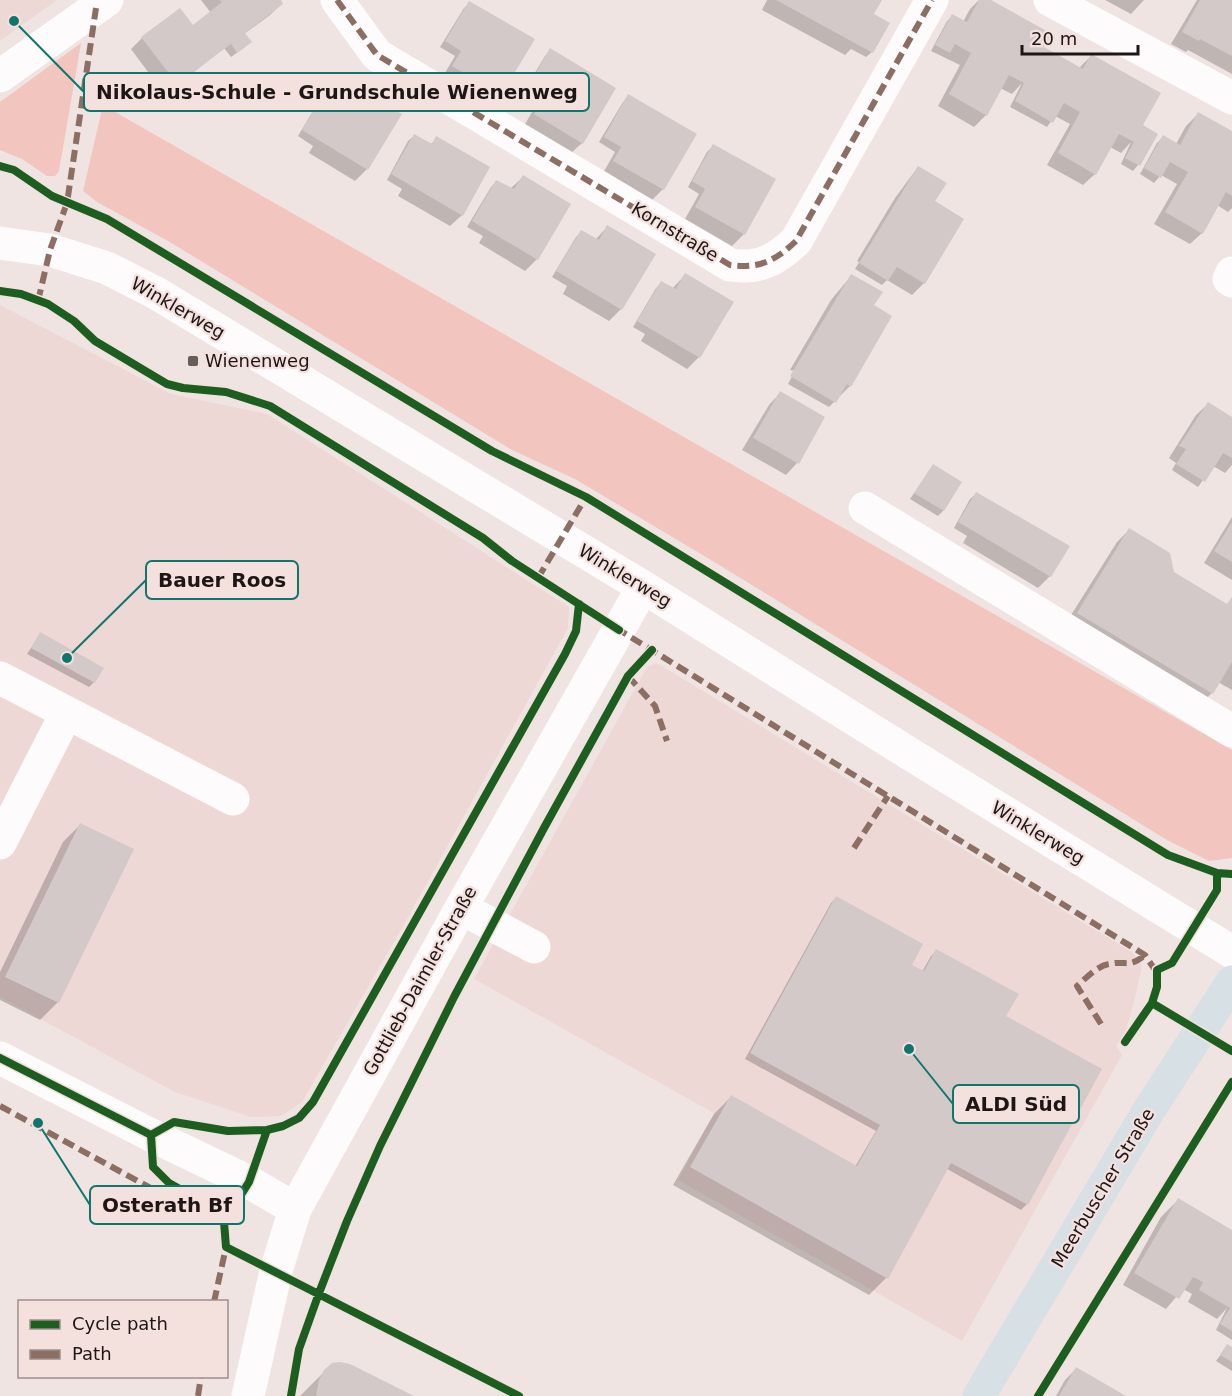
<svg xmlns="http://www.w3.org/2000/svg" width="1232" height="1396" viewBox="0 0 1232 1396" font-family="'DejaVu Sans',sans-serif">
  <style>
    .built { fill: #edd8d5 }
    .green { fill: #f2c6bf }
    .shadow { fill: #0003 }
    .building { fill: #d2c9c8 }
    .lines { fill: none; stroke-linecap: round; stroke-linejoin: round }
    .minor { stroke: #fdfbfb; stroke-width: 33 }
    .major { stroke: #d7e0e5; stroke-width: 33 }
    .quiet { stroke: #8d6e63; stroke-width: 6; stroke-dasharray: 12 6; stroke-linecap: butt }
    .cycleway-casing { stroke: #f4e0dd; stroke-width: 11 }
    .cycleway { stroke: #1b5e20; stroke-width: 8 }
    .poi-dot { fill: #665e5d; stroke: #f4e0dd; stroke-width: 2 }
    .labels { text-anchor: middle; stroke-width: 4.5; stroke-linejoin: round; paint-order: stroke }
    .street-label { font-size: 18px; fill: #1d1615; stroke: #f4e0dd }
    .poi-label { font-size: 18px; fill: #1d1615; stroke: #f4e0dd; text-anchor: start }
    .leader { fill: none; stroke: #0f766e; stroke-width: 2 }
    .callout-dot { fill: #0f766e; stroke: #f4e0dd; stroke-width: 2 }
    .callout { fill: #f4e0dd; stroke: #0f766e; stroke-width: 2 }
    .callout-label { font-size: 20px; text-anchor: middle; font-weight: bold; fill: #1d1615 }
  </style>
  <rect width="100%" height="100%" fill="#efe4e2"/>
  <path class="built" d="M0,0H57L0,41Z
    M0,305L171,394L267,414L569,607L568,628L406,921L302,1102L281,1116L251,1117L175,1092L0,997Z
    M657,663L1133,953L1142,966L1135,998L1126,1030L1116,1046L1122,1055L962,1341L678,1180L714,1113L474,979L647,667Z"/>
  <path class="green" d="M81,43L59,171L55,176H47L22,159L0,150V102Z
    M103,105L1232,750V858L1209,861L1167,840L716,563L575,479L512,450L168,241L97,202L83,191Z"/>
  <path class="shadow" d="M201,0H279L281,4L270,15L244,34L245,47L231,57L224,48L165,95L131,49L142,38L193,27L211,13Z
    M767,0H880L869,21L872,52L866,57L851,49L845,55L762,10Z
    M979,0H987L1039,53L1079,68L1091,56L1138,131L1156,134L1138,165L1133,171L1121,164L1131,142L1121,153L1110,147L1095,174L1083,185L1047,165L1070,124L1055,116L1047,127L1010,107L1022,83L1012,94L1000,88L986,115L974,127L938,106L960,65L931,51L947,21L953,16L963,22L970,9Z
    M1105,0H1144L1131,14Z
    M1197,0H1232V74L1188,50L1186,52L1171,44Z
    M469,3L533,40L500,94L488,106L442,78L455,56L440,47L464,8Z
    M551,50L582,143L570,154L524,126L536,105L521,96L545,56Z
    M353,87L367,169L355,181L309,153L313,146L298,136L320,99L325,93L340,101Z
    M629,96L695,135L663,189L651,201L603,173L615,152L599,142L623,102Z
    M1198,114L1232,133V208L1228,212L1217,205L1202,233L1190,244L1154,224L1177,184L1161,175L1154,183L1140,174L1157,143L1163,137L1176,144L1186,126Z
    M414,136L430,145L437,138L462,215L450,226L398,196L402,189L387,180L408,141Z
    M713,146L744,234L732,246L685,219L699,194L688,187L707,152Z
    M918,167L933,202L924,283L912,295L887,280L882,285L855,269L859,262L857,261L895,198Z
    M523,177L569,205L537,259L525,271L479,243L483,236L467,227L491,187L497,181L510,189Z
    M607,227L654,255L621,309L609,321L563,294L567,286L552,277L576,237L581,232L596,239Z
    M685,275L699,357L687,369L641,341L645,334L633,327L656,288L661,283L672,289Z
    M851,276L872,306L890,316L850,386L829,407L788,384L795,371L790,370L831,300Z
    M780,393L823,418L797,463L786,475L742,450L769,405Z
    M1208,404L1232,419V465L1225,473L1213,466L1198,487L1172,470L1176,463L1169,458L1196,415Z
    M933,466L960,482L943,511L938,516L910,499Z
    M976,494L1068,547L1050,576L1038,588L963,543L967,536L954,528L970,499Z
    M1232,517V580L1204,563Z
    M1129,530L1172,573L1227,605L1232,601V690L1218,682L1212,693L1194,710L1061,631L1117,542Z
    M40,634L94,682L89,687L27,654Z
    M80,825L132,850L58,1002L40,1020L0,1000V972L63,842Z
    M837,897L910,965L922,972L931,956L936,951L1004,1017L1027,1204L1021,1210L947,1169L886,1278L869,1295L673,1185L714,1114L731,1097L855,1167L876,1131L745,1059L831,903Z
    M1178,1200L1232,1232V1340L1216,1330L1227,1308L1217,1319L1188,1302L1192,1294L1183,1289L1166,1309L1123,1285L1161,1217Z
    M1227,1346L1232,1348V1371L1216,1361Z
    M1076,1369L1122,1396H1056L1065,1380Z
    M325,1371L411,1396H300Z"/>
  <path class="building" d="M220,0H281L283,4L245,33L252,42L237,53L231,44L177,84L141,37L180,8L193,25L222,2Z
    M776,0H882L874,14L890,23L873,53Z
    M979,0H991L1052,34L1044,47L1083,69L1091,54L1161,93L1143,125L1158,134L1140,166L1125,158L1134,142L1119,134L1096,175L1058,153L1080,112L1064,103L1053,123L1015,101L1024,83L1009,75L987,116L949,94L971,53L955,44L950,53L935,45L952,14L967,22Z
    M1200,0H1232V56L1200,39L1199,41L1182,32Z
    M469,1L535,39L501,95L452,66L461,51L445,41Z
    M550,48L616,88L583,144L534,114L543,100L526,90Z
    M353,85L402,114L368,170L302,130L325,91L343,101Z
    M628,94L697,134L664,190L613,161L621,147L604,137Z
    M1198,112L1232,131V196L1226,192L1203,234L1165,212L1188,172L1170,162L1161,178L1144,168L1163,135L1180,145Z
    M414,134L432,144L436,136L490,167L463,216L391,174Z
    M713,144L776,179L745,235L695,207L705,189L692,181Z
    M918,166L947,183L935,201L964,219L925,284L897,267L888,281L859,263Z
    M523,175L571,204L538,260L472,221L496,180L514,189Z
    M607,225L656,254L622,310L556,271L581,230L599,240Z
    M685,273L734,302L700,358L637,321L661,281L676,289Z
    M851,274L883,292L874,305L892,316L851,387L847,384L836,403L790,376Z
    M780,391L825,417L799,464L753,438Z
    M1208,402L1232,417V458L1223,453L1205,482L1176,464L1186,449L1179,446Z
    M933,464L962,482L944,511L914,493Z
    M976,492L1070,546L1051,577L958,522Z
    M1232,522V562L1214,551Z
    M1129,528L1170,553L1174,572L1227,604L1232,597V662L1213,694L1077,613Z
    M40,632L104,668L95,683L31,648Z
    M80,823L134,849L59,1003L5,977Z
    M836,896L923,944L912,965L924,971L936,949L1019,994L1006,1016L1102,1069L1028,1205L951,1163L888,1279L690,1167L731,1095L857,1166L880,1125L750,1053Z
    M1178,1198L1232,1230V1331L1220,1324L1230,1308L1199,1290L1203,1282L1193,1277L1179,1299L1134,1273Z
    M1227,1344L1232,1347V1362L1220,1355Z
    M340,1362L350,1364L414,1396H316L319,1380L324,1370L332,1363Z
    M1076,1367L1126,1396H1059Z"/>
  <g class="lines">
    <path class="minor" d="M337,0L377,55L730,265C759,269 775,261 796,241L932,0
      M1050,0L1232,98
      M0,76L107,0
      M0,243L50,250L107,268L156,293L643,587L910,754L1232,952
      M1232,273L1229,279L1232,281
      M865,508L1232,731
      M0,678L233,799
      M0,843L66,714
      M461,908L534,947
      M0,1058L151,1135L249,1182L295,1209
      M248,1396L276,1271L295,1209L461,908L643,587"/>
    <path class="major" d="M979,1396L1149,1110L1232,982"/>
    <path class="quiet" d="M337,0L377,55L730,265C759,269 775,261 796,241L932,0
      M38,301L50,250L67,203L96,8
      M538,578L586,497
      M616,628L1145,955L1157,973
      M628,676L655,706L667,741
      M854,848L888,796
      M1101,1024L1077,986C1086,978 1097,966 1109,964C1128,960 1127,969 1145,955
      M0,1106L191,1210L213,1218
      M214,1302L226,1247
      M198,1396L201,1376"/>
    <g class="cycleway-casing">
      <path id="cycleway" d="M0,166L14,170L52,196L107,219L492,451L586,497L1168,855L1217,873L1232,874
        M0,291L21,294L48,304L74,321L95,341L167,384L183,388L226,392L270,406L483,538L512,561L619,630
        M1152,1003L1157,987V970L1172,963L1217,890V873
        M1125,1042L1152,1003L1232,1051
        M0,1058L151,1135
        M267,1130L249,1182L224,1222L226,1247L519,1396
        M151,1135L174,1122L228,1131L267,1130L283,1126L299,1118L313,1102L565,654L576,631L579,604
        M151,1135L153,1167L169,1183L199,1200L224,1222
        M291,1396L299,1349L319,1293L347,1221L380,1146L454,997L544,828L628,676L652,650
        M1038,1396L1232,1082"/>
    </g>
    <use href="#cycleway" class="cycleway"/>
  </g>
  <rect class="poi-dot" x="187" y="355" width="12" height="12" rx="3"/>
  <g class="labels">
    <g class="street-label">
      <text transform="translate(675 232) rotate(31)" y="6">Kornstraße</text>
      <text transform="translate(178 308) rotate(30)" y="6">Winklerweg</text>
      <text transform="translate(625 576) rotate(31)" y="6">Winklerweg</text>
      <text transform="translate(1038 833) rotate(31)" y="6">Winklerweg</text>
      <text transform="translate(420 981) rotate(-61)" y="6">Gottlieb-Daimler-Straße</text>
      <text transform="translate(1103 1188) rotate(-59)" y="6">Meerbuscher Straße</text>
    </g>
    <g class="poi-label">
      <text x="205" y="367">Wienenweg</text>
    </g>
  </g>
  <path class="leader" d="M14 21L84 92M67 658L146 580M909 1049L953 1104M38 1123L90 1205"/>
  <g class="callout-dot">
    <circle cx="14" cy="21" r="6"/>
    <circle cx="67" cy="658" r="6"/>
    <circle cx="909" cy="1049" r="6"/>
    <circle cx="38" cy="1123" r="6"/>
  </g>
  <g class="callout">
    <rect x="84" y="73" width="505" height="38" rx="6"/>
    <rect x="146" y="561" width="152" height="38" rx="6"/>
    <rect x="953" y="1085" width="126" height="38" rx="6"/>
    <rect x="90" y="1186" width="154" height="38" rx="6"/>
  </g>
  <g class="callout-label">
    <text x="337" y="99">Nikolaus-Schule - Grundschule Wienenweg</text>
    <text x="222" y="587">Bauer Roos</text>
    <text x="1016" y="1111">ALDI Süd</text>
    <text x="167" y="1212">Osterath Bf</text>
  </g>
  <rect x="18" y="1300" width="210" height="78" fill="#f4e0dd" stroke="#9e8f8d" stroke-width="1.5"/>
  <rect x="30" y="1320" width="30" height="9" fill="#1b5e20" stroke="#9e8f8d" stroke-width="1.5"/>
  <text x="72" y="1330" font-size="18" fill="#1d1615">Cycle path</text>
  <rect x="30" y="1350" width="30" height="9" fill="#8d6e63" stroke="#9e8f8d" stroke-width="1.5"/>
  <text x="72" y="1360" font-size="18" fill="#1d1615">Path</text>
  <path d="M1022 45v9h116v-9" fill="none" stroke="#1d1615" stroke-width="3"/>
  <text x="1031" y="45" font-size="18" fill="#1d1615" stroke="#f4e0dd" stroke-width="4.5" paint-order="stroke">20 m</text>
</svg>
